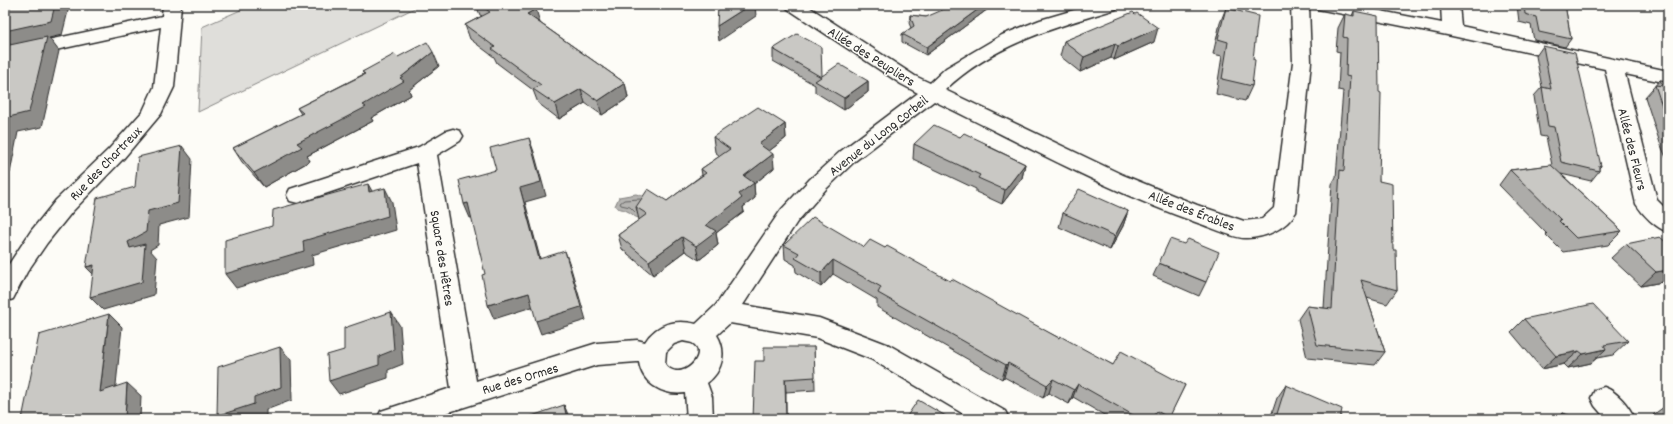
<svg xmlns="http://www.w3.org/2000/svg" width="1673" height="424" viewBox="0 0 1673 424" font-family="Dekko,sans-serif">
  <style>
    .green { fill: #dfdeda; stroke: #858482 }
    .water { fill: #b5b4b1; stroke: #7e7d7b }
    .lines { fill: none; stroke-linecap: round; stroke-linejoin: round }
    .shore { stroke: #626261; stroke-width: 1 }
    .minor-casing { stroke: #2b2b2b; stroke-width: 3 }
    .minor { fill: #fdfcf7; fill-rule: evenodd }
    .wall { fill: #adaca9; stroke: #2b2b2b }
    .shaded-wall { fill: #8d8c89; stroke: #2b2b2b }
    .building { fill: #c9c8c4; stroke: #2b2b2b }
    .labels { text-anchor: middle; stroke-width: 3; stroke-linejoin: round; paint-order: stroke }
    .street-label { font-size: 14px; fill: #2b2b2b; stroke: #fdfcf7 }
  </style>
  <rect width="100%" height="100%" fill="#fdfcf7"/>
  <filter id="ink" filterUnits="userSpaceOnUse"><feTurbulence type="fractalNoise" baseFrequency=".025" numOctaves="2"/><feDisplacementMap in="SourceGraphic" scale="8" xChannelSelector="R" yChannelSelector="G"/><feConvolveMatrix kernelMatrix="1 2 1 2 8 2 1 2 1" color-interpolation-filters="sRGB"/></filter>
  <g filter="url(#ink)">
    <path class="green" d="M252,5H421L198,112L202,27Z"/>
    <path class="water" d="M636,194L652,199L646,217C633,220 636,215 627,211C622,208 619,210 615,206L619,197Z"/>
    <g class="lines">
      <path class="shore" d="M636,213L630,207L621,205L620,203L624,200L640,199"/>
      <g class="minor-casing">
        <path id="minor" d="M163,5H181L174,87L161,114L123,159L72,212L47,243L27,272L13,299L5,302V270L31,231L56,200L109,149L143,111L154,87L161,27L5,61V49L162,16Z
          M785,5H806L915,76L930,83L946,68L1002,35L1040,20L1091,5H1119L1116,9C1055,27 992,45 945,90L1123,175L1197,205L1244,221L1262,219L1274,208L1293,62L1291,5H1309L1311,62L1296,212C1286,229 1264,239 1244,238C1234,238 1210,227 1198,223C1107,191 1021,143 934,101L855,161L826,189L797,222L743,305L819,318L889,345L1005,411L1009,419H972L871,359L817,338L730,323L717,335C727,351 723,371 707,383L712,397L713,419H687L685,393C664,396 642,384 639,362H637L597,365L427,419H377L381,411L451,388L417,163L298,203L290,201L287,195L290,189L419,147L446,131L453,129L460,131L463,136L460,141L437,155L476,381L597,343L637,340L645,342C657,323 676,319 696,324L716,305L781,210L810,179L841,151L918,93L901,84L788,9ZM683,341C686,342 690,342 692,343C711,353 680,385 665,364L666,352L674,344Z
          M1314,5H1350L1442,23L1441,5H1459L1461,26L1668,71V83L1625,74L1657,200L1668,211V232C1656,228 1643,215 1636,204L1605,69L1452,36L1323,10L1317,9Z
          M1604,387C1618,392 1629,406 1635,419H1606L1595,406L1591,398L1595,390Z"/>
      </g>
      <use href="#minor" class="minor"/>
    </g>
    <path class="wall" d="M476,5H530L540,23L625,83L628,98L602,115L585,103L559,119L538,103L533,90L497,63L494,57L470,39L465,25L482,16L480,15Z
      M1517,5H1565L1571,39L1565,47L1534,40L1531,25L1519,22Z
      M992,6L926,55L902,42V34L911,28L909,23L910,15L926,17Z
      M1226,8L1253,59L1252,86L1245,101L1216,94L1222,56L1213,54L1220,23Z
      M1354,11L1379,181L1393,250L1397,290L1387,304L1367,298L1385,352L1375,365L1307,358L1298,319L1307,306L1324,308L1332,184L1336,177L1343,91L1338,90L1340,52L1336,51L1338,28L1345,14L1352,16Z
      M1135,14L1154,42L1114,60L1111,58L1080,72L1060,56L1064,41Z
      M1543,46L1601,166L1599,168V171L1591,181L1561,174L1622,231L1608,245L1563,252L1546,235L1547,234L1499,185L1510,170L1552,165L1546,137L1540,136L1534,96L1542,87L1536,56Z
      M773,49L822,76L868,81V92L844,110L815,92V85L773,61Z
      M398,57L439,66L409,90L411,95L371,118L373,121L307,156L310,161L264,187L242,162L233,148L301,114L297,108L364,74L362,72Z
      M1660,80L1668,81V161L1667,160L1660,143L1645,97Z
      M785,124L786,138L769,151L774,168L754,184L755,198L743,207L744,212L716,233L718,245L699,260L685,251L653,275L622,249L618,235L639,220L636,207L667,201L686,187L702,175L701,169L720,156L715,152L713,137Z
      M960,137L987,144L986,145L1025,164L1022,178L1002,204L976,192V189L913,159L914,144Z
      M1128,211L1123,226L1110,250L1059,227L1063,213Z
      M1626,244L1668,281L1641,286L1611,258Z
      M784,245L864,247L885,248L1059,338L1113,365L1185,385L1168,419H1111L1073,397L1069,404L1049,393L1043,398L1004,377L1002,379L877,307V300L833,274L821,287L796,272L795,265L785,259Z
      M1159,263L1206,282L1199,296L1153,276Z
      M1524,319L1628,341L1613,355L1597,358L1591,363L1568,368L1564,364L1542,369L1511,332Z
      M814,347L815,390L786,392L764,361Z
      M1286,385L1340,419H1270L1277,398Z
      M1668,404V419H1657L1653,415Z
      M1563,413L1578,419H1556Z"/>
    <path class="shaded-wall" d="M55,5H68L69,7L62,35L49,38L59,51L42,127L18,132L10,173L5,174V120L12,46L5,38V31Z
      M750,5H755L756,16L719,41L717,26Z
      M984,5H992V6L926,55L927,47Z
      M536,9L540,23L527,14Z
      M1158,28L1154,42L1114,60L1118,46Z
      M1115,44L1111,58L1080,72L1084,57Z
      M433,52L439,66L409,90L411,95L371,118L373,121L307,156L310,161L264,187L254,173L297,143L363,105L400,78Z
      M868,81V92L844,110V98Z
      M625,83L628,98L602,115L598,101Z
      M581,89L585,103L559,119L555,104Z
      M785,124L786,138L760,158L759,144Z
      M529,138L534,152L546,196L525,202L544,273L539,259L520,188Z
      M182,146L192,159L189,217L159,225L158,245L150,250L157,258L154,295L103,310L90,297L130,248L128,242L148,211Z
      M773,154L774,168L754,184L755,198L743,207L744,212L716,233L718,245L699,260L696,246L706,225L739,194L744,176Z
      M1025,164L1022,178L1002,204L1005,190Z
      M368,184L376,198L369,192Z
      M385,188L392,202L396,230L312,255L313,265L236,288L225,274L303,241Z
      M468,203L474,217L470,218L464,204Z
      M1128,211L1123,226L1110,250L1115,236Z
      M682,237L685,251L653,275L649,261Z
      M565,251L570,265L586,320L541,334L536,321Z
      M833,260V274L821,287V273Z
      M94,265L99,280L86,267Z
      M1668,270V281L1641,286L1656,272Z
      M529,293L535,306L494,319L488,305Z
      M391,312L400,326L403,364L388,370V378L339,394L329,381L379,356Z
      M109,314L122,327L114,404L100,392Z
      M280,347L291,360L292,400L266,410V417L260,419H220L217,416L254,397Z
      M1606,349L1591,363L1568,368L1583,354Z
      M1579,351L1564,364L1542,369L1556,356Z
      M1008,363L1004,377L1002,379L1006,365Z
      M785,379L786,392V419Z
      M1053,379L1049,393L1043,398L1047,385Z
      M127,383L141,396L140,419H125Z
      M1078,384L1073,397L1069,404L1074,390Z
      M564,405L570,419H567Z"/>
    <path class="building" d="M8,5H55L51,21L5,31V16Z
      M480,5H530L536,9L527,14L625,83L598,101L581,89L555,104L533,89L541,85L492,49L495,47L465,25L490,12Z
      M718,5H750L717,26Z
      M954,5H984L927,47L902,34L914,26L910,15L926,17Z
      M1524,5H1565L1571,39L1539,32L1536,17L1525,14Z
      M1226,8L1258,16L1253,59L1255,60L1252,86L1222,79L1228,42L1218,39Z
      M1354,11L1378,16L1379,92L1381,93L1379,181L1392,184L1393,250H1396L1397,290L1361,280L1385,352L1317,345L1307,306L1332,309L1340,170L1344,171L1350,77L1346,76L1347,38L1343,37L1345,14L1354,16Z
      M1133,12L1135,14L1137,13L1158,28L1118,46L1115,44L1084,57L1064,41Z
      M797,34L821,47L822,76L839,64L868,81L844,98L815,81L821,77L773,49Z
      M47,37L29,112L5,118V120V46Z
      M427,42L433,52L400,78L404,81L363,105L366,107L297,143L302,147L254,173L233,148L303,113L297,108L365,74L362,72L395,54L398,57Z
      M1543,46L1575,53L1601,166L1599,165V171L1561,162L1554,127L1548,126L1542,87L1551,89Z
      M1660,80L1668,81V124L1655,85L1663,86Z
      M758,107L785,124L759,144L773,154L744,176L754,183L739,194L742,198L706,225L716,231L696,246L682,237L649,261L618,235L647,214L636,207L648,189L667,201L686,187L706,173L701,169L730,149L713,137Z
      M934,125L960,137L964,133L987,144L985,145L1025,164L1005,190L978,178L980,175L914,144Z
      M529,138L541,182L520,188L539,259L565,251L581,307L536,321L529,293L488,305L482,275L485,274L468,203L464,204L459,180L496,170L490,148Z
      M182,146L178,203L148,211L146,232L128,242L130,248L145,244L142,282L90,297L94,265L86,267L97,198L135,187L138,157Z
      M1551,165L1622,231L1576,238L1559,221L1561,220L1510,170Z
      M368,184L369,192L385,188L388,216L303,241L304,251L225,274V240L272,226L273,210Z
      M1079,189L1128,211L1115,236L1063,213Z
      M813,217L864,247L870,240L885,248L887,246L950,281L952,279L1059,338L1060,336L1113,365L1121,351L1185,385L1169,418L1157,411L1151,419H1140L1078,384L1074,390L1053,379L1047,385L1008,363L1006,365L878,293L881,287L833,260L821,273L795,258L799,253L784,245Z
      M1660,237L1668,244V270L1656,272L1626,244Z
      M1170,239L1184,244L1188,239L1219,252L1206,282L1159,263Z
      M1593,304L1628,341L1604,345L1606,349L1583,354L1579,351L1556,356L1524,319Z
      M391,312L394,350L379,356V365L329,381L327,355L344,350V328Z
      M109,314L100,392L127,383L125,419H22L39,335Z
      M280,347L281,387L254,397V404L217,416L218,367Z
      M764,347H814L815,377L785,379L786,419H753L755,361H764Z
      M1286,385L1342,409L1340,419H1279L1276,417Z
      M918,400L951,419H905Z
      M564,405L567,419H523Z
      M1563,413L1578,419H1563Z"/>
  </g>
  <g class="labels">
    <g class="street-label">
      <text transform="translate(872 56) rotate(32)" y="5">Allée des Peupliers</text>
      <text transform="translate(878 135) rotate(-38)" y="5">Avenue du Long Corbeil</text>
      <text transform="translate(1633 149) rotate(76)" y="5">Allée des Fleurs</text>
      <text transform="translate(105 163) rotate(-46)" y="5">Rue des Chartreux</text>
      <text transform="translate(1192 210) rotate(21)" y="5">Allée des Érables</text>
      <text transform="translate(443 258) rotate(81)" y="5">Square des Hêtres</text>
      <text transform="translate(520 378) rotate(-17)" y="5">Rue des Ormes</text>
    </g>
  </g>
  <rect width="1673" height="424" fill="none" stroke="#fdfcf7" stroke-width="20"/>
  <rect x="10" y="10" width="1653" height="404" fill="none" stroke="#2b2b2b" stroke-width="1.5" filter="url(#ink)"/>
</svg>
